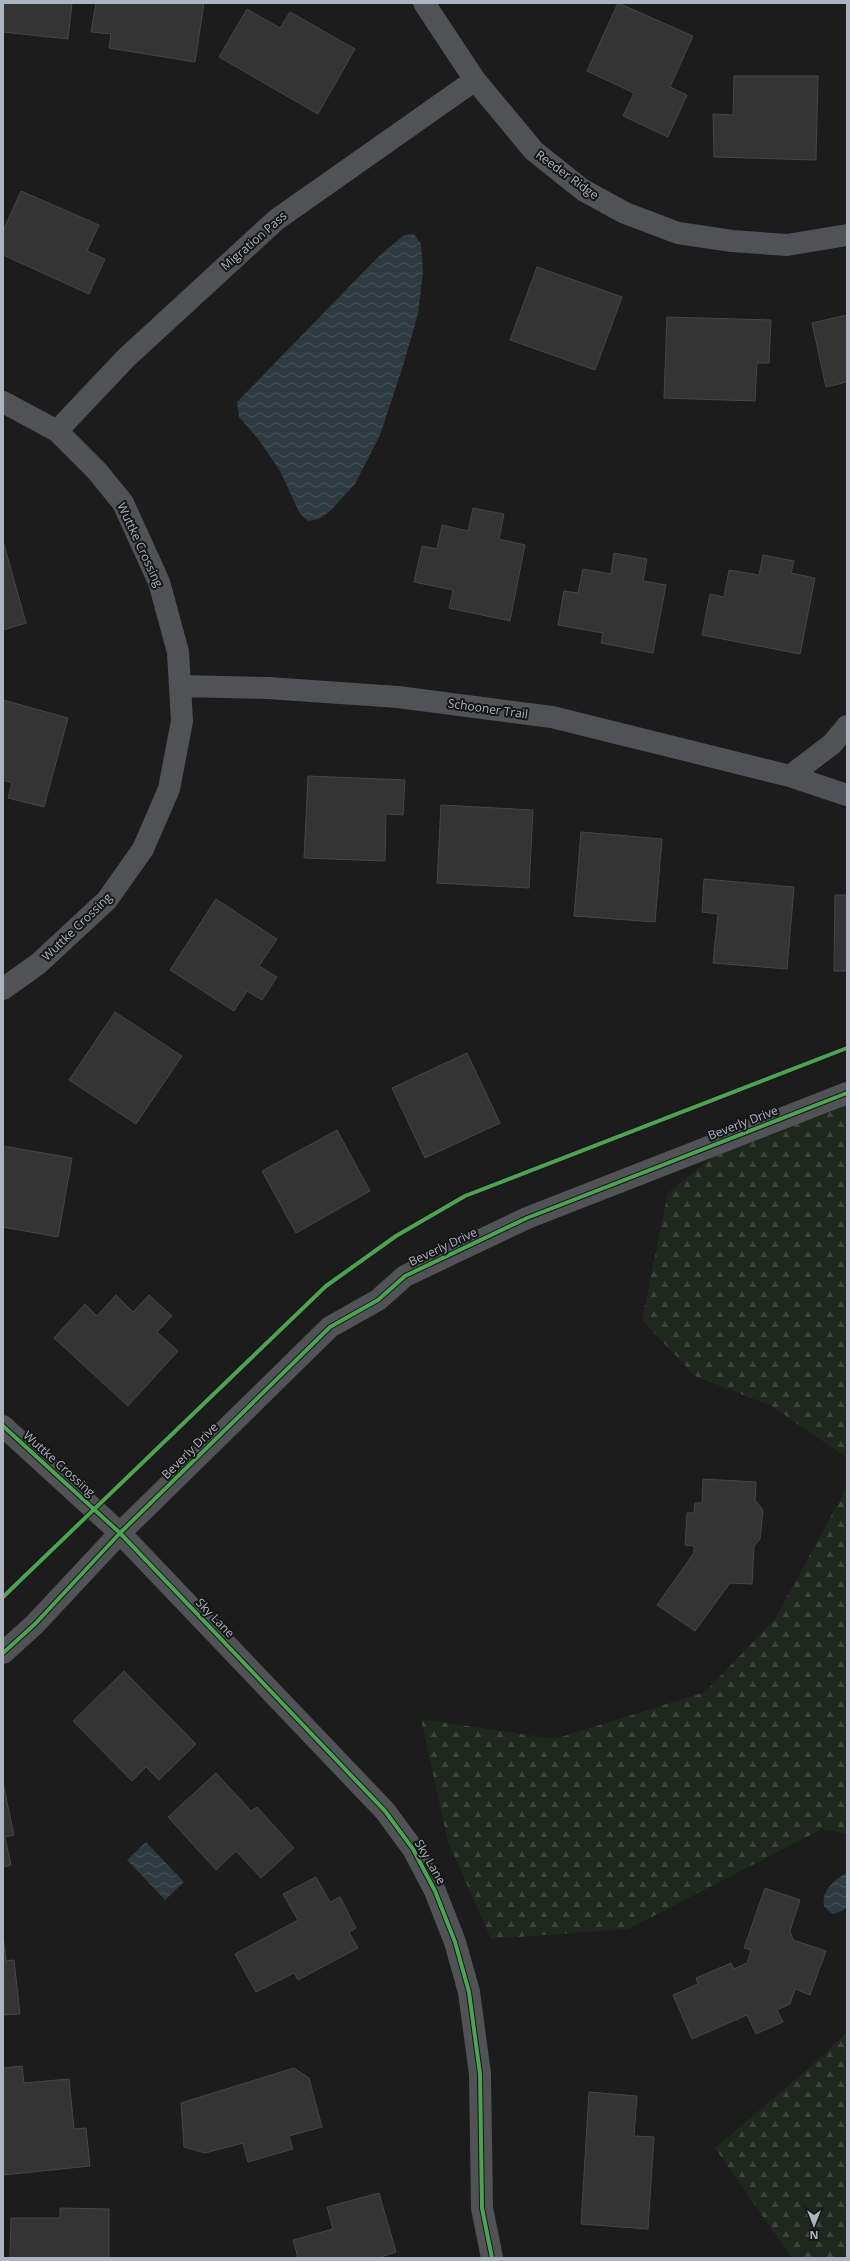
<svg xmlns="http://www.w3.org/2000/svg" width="850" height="2261" viewBox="0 0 850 2261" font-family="'Open Sans',sans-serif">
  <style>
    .forest { fill: url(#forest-firs) }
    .water { fill: url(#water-waves) }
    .building { fill: #343434; stroke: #444648 }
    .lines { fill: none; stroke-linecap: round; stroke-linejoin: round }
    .street { stroke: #505255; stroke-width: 22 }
    .cycleway-casing { stroke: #161618; stroke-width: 6 }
    .cycleway { stroke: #4ca352; stroke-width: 4 }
    .labels { text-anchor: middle; stroke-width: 4; stroke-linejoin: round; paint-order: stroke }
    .street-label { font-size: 12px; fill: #adb4bd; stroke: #161618 }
  </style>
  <defs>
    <pattern id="forest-firs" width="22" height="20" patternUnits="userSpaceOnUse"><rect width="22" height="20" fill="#1f271f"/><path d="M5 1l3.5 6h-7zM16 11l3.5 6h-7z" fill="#3d443e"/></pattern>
    <pattern id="water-waves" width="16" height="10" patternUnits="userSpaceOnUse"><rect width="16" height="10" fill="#2d3a3f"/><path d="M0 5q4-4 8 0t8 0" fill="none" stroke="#495459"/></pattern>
  </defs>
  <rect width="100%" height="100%" fill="#1c1c1c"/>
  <path class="forest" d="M847,1095V1458L772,1406L695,1376L642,1320L668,1193L745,1130Z
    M847,1487V1834L822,1829L628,1929L491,1939L448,1842L421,1719L555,1739L705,1692L775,1619Z
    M847,2032V2258H792L715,2148L809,2068Z"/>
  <path class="water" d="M414,234L421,244L423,271L418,314L403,366L380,435L355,484L330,511L319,519L308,521L300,514L280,471L259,440L239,417L237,402L380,255L404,235Z
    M146,1842L184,1882L165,1900L127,1860Z
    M847,1873L846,1908L842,1911L832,1914L824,1906C821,1891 835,1879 847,1873Z"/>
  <path class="building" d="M3,3H72L68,39L3,32Z
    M96,3H204L195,62L109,48L111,34L91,32Z
    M618,3L693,36L670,87L687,95L668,137L623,116L634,93L587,71Z
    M247,9L280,28L290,12L355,49L318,114L219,57Z
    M734,76H818L816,160L714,157L713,114L733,115Z
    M21,191L99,225L87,251L105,259L89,294L3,255V231Z
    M537,267L622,297L595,370L510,340Z
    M847,315V382L826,387L812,323Z
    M667,317L771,320L769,363H757L755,401L664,398Z
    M473,508L504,514L499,539L525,545L510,621L449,608L453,590L414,582L422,546L437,549L442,525L468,531Z
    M3,541L26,623L3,630Z
    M614,553L647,559L643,581L666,585L653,653L601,643L603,633L558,625L564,591L578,593L583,569L611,574Z
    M763,555L794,561L791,573L815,578L800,654L702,635L710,594L724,597L729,570L759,575Z
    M3,700L68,718L44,807L8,798L12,783L3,780Z
    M308,776L405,780L403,815L386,814L385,861L304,858Z
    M441,805L533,810L529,888L437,883Z
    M581,832L662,839L655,922L574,916Z
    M704,879L794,887L787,969L713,963L718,914L702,912Z
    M835,895H847V971H834Z
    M216,899L277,939L259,966L277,977L262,1000L247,991L234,1011L170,970Z
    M115,1012L182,1056L136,1124L69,1080Z
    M467,1053L500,1123L425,1158L392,1088Z
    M337,1130L370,1191L296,1233L262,1171Z
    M3,1146L72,1158L58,1237L3,1227Z
    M116,1295L133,1312L149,1295L172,1316L157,1332L178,1351L128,1406L54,1338L85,1304L97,1316Z
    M703,1479L756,1482L755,1500L763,1510L760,1539L754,1546L752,1584L730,1583L695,1631L657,1605L694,1553V1546L685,1545L687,1513H694L695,1503H702Z
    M124,1671L196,1744L159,1780L146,1767L132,1781L73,1721Z
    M216,1773L251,1811L257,1807L294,1848L261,1878L236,1851L216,1870L168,1817Z
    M3,1783L14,1835L5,1837L11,1865L3,1867Z
    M316,1877L330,1902L340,1897L356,1928L349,1932L358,1948L298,1980L294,1973L256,1992L235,1954L298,1920L283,1894Z
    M765,1888L800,1900L790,1931L793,1940L826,1951L810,1995L795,1989L790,2004L777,2010L783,2022L756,2034L747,2015L692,2039L673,1995L698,1984L696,1978L731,1963L734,1969L747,1963L751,1950L744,1948Z
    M3,1935L6,1961L14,1960L20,2014L3,2015Z
    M22,2066L24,2083L69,2079L74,2129L86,2128L90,2166L3,2175V2068Z
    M294,2068L309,2078L322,2127L289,2136L293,2149L248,2162L243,2143L205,2153L184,2147L181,2103Z
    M589,2092L637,2096L634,2136L654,2137L648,2229L581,2224Z
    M379,2193L396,2252L378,2258H298L293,2240L333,2229L327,2207Z
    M60,2208L109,2209V2258H10L11,2218H60Z"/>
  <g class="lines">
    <path class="street" d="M424,3L475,80L534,151L583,190L625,213L678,233L732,241L787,245L847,235
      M3,402L57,431L97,471L123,503L159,582L178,652L182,721L169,789L143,849L107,900L38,964L3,989
      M57,431L126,358L276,220L475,80
      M180,686L268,688L398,697L552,717L790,776L847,795
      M790,776L832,744L847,726
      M3,1426L120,1533L385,1811L413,1849L435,1891L455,1942L469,1992L480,2074L482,2208L492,2258
      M3,1653L35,1624L120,1533L330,1327L378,1300L405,1276L527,1218L847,1093"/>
    <g class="cycleway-casing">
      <path id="cycleway" d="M3,1426L120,1533L385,1811L413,1849L435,1891L455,1942L469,1992L480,2074L482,2208L492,2258
        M3,1597L326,1286L396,1236L465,1196L847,1048
        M3,1653L35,1624L120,1533L330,1327L378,1300L405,1276L527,1218L847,1093"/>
    </g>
    <use href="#cycleway" class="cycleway"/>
  </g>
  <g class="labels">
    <g class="street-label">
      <text transform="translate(567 175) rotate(36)" y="4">Reeder Ridge</text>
      <text transform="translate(254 241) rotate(-41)" y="4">Migration Pass</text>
      <text transform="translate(140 545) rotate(65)" y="4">Wuttke Crossing</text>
      <text transform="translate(488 709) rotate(8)" y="4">Schooner Trail</text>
      <text transform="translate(77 927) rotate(-44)" y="4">Wuttke Crossing</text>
      <text transform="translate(743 1123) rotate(-21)" y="4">Beverly Drive</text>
      <text transform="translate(443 1247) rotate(-25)" y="4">Beverly Drive</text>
      <text transform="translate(190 1451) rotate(-45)" y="4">Beverly Drive</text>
      <text transform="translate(59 1464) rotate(42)" y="4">Wuttke Crossing</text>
      <text transform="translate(215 1618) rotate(46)" y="4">Sky Lane</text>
      <text transform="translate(430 1862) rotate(60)" y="4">Sky Lane</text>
    </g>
  </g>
  <rect width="850" height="2261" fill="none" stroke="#adb4bd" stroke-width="8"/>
  <g transform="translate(814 2225) rotate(180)" stroke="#161618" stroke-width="3" paint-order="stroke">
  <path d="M0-3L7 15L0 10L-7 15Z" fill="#adb4bd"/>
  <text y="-6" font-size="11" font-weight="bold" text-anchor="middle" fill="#adb4bd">N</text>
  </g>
</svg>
